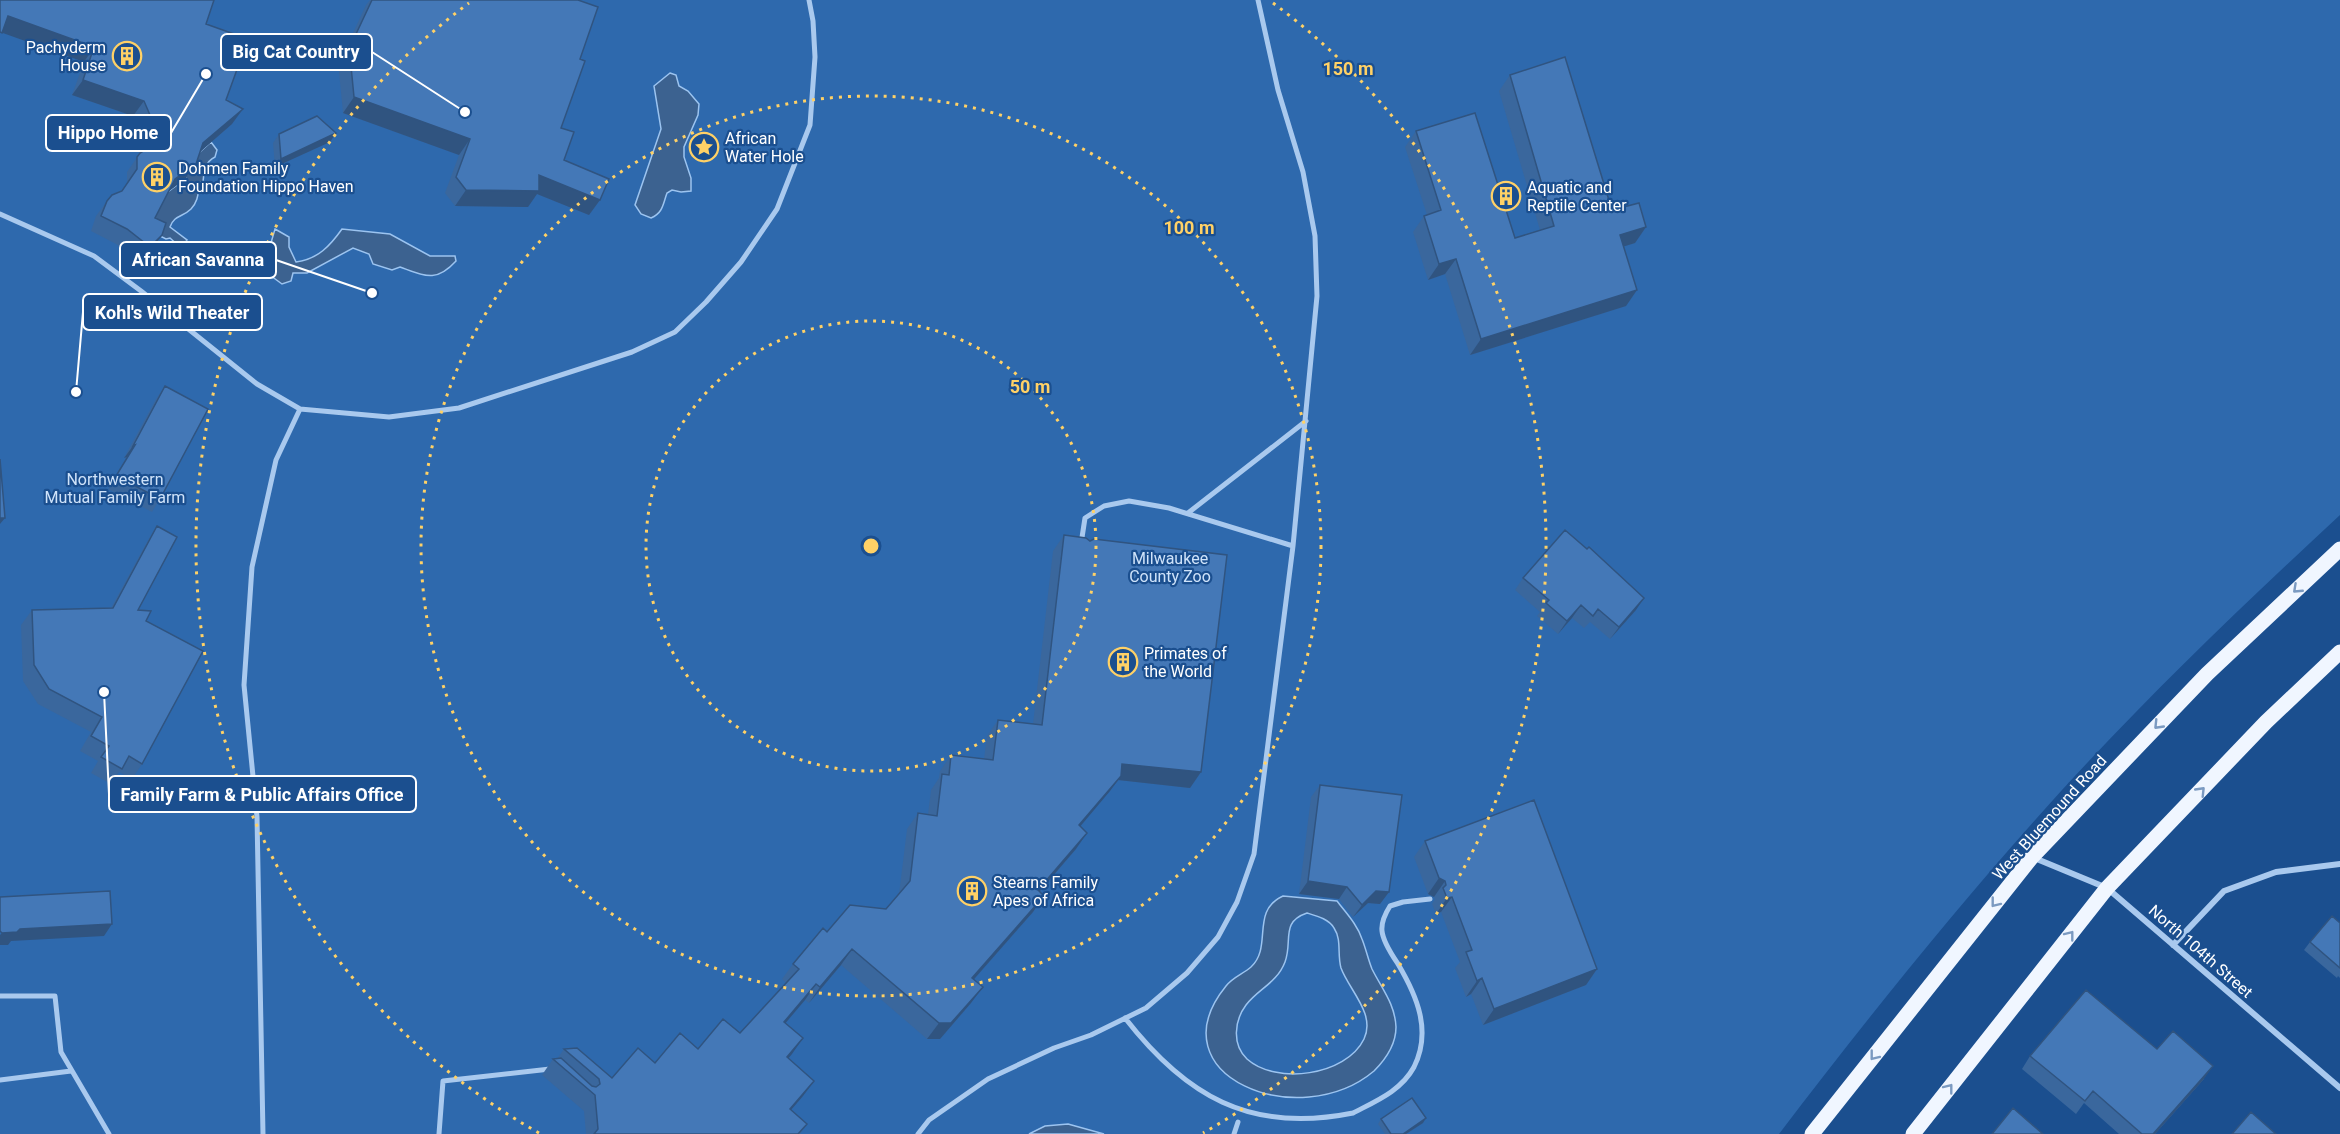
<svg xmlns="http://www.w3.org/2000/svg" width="2340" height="1134" viewBox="0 0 2340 1134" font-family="Roboto,sans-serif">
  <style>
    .green { fill: #2e69ad }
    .water { fill: #3c6290; stroke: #9cc4f0; stroke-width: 1.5; fill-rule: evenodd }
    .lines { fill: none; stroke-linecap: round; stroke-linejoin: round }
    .pedestrian { stroke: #a9c9ee; stroke-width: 5 }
    .minor { stroke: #a9c9ee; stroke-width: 6 }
    .primary { stroke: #f0f6ff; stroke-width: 15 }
    .wall { fill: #3a679d }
    .shaded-wall { fill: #305480 }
    .building { fill: #4478b7; stroke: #305480; stroke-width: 1.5 }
    .oneway { stroke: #7b9ac1 }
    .ring { fill: none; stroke: #ffd166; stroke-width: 3; stroke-dasharray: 3 6 }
    .labels { text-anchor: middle; stroke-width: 4.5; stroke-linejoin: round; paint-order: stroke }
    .poi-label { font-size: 16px; fill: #fff; stroke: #1b4f8f; text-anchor: start }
    .park-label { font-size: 16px; fill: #cfe3fa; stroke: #1b4f8f }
    .street-label { font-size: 16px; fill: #fff; stroke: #1b4f8f }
    .centre { fill: #ffd166; stroke: #1b4f8f; stroke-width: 3 }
    .ring-label { font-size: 18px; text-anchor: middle; font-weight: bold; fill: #ffd166; stroke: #1b4f8f; stroke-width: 4.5; stroke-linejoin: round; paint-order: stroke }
    .leader { fill: none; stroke: #fff; stroke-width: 2 }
    .callout-dot { fill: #fff; stroke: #1b4f8f; stroke-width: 2 }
    .callout { fill: #1b4f8f; stroke: #fff; stroke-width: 2 }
    .callout-label { font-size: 18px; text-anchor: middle; font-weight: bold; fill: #fff }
  </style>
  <rect width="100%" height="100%" fill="#1b4f8f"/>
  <path class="green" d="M0,0H2340V515C2244,604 2150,694 2062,790C1962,900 1869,1016 1779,1134H0Z"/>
  <path class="water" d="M670,73L676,75L679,86L688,91L699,104L698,115L684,147V157L691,178V191L681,192L672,190L667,193C663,204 663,213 651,218L641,214L635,205L661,129L654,86Z
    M211,142L217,150L215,157C205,162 204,171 203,182H200C198,191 199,201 191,209C183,217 174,215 170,227L187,240L181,248L170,238L166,239L156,234L145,232L165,194L185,179L193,158Z
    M275,229L289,237V247L296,262C318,259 330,246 342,229L390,234L430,256H455L456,261C436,283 425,276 400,267L392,270L373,264L369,254L353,248L307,273H293L291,281L282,284L263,270Z
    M1283,896L1337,901C1346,913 1357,924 1362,939C1366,949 1368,959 1372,969C1382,989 1395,1004 1396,1027C1396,1044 1385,1060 1374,1071C1299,1134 1153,1076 1226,986C1233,977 1243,974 1251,967C1273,947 1250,911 1283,896ZM1307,913C1317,916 1329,919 1334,928C1342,940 1337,954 1341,968C1349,990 1376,1014 1364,1039C1346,1076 1276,1085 1247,1059C1232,1045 1234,1021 1246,1005C1258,989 1277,983 1285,962C1293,941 1280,922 1307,913Z
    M1068,1124L1104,1134H1029L1045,1126Z"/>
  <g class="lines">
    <path class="pedestrian" d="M0,214L94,256L141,291L257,384L300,409L389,417L459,408L632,352L675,332L706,302L741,262L777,209L810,125L815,57L813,21L809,0
      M1188,513L1306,421
      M1081,544L1085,518L1104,506L1129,501L1169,508L1293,546
      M0,996H55L61,1052L109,1134
      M1125,1018C1185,1095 1249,1134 1353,1113C1376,1101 1401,1091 1414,1067C1432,1031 1417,996 1398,964C1392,955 1383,942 1382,931C1381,922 1385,914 1390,906L1403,902L1430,899
      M0,1080L71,1071
      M263,1134L257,817L244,685L252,567L276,460L300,409
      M439,1134L443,1081L550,1069
      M918,1134L929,1120L988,1079L1054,1048L1091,1035L1146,1008L1187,973L1218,937L1237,902L1254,854L1293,546L1317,296L1315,236L1303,172L1278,90L1258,0
      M1234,1134L1238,1122"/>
    <path class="minor" d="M2032,857L2107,888L2340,1088
      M2173,945L2224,891L2276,872L2340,864"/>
    <path class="primary" d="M1812,1134L2032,857L2207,674L2340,549
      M1913,1134L2107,888L2266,722L2340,652"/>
  </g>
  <path class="wall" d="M0,0L206,24L232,124L200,152L196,164L185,179L169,191L155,218L151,250L140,262L116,244L91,231L96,216L107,201L122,191L127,184V172L140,153L154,145L140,130L133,116L72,95L84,62Z
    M370,0H578L580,59L561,128L564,160L600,200L589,215L537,194L528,207L455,206L445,193L459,155L343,113L337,51L348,35H352L366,5Z
    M1510,75L1612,210L1646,227L1635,243L1624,246L1637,290L1626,306L1470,355L1445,274L1428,280L1413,232L1424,216L1427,215L1405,147L1416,131L1515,238L1540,230L1499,91Z
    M279,134L330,142L275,167L273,143Z
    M165,386L160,499L152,512L108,489L127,457L124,458L156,399Z
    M157,526L138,610L146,621L142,764L132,779L119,772L111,784L91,773L98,761L80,751L91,732L38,704L23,681L21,625L32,610L111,608L147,542Z
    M1064,535L1201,772L1190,788L1118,780L1110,791L1080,826L1076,849L1039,892L1033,912L973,980L971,1003L940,1039H927L841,965L809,1003L805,1000L785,1023L803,1038L788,1058L814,1081L803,1096L791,1110L807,1124L800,1134H586L584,1111L542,1075L553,1059H557L564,1049L612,1078L740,1033L786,983L782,979L793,964L827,932L886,909L899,894L907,829L918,813L928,814L931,790L939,778L940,771L951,755L984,759L987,736L998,720L1033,724L1053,551Z
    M1523,578L1636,610L1610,639L1590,622L1584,628L1572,618L1558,634L1537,616L1540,612L1515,590Z
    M1320,785L1389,892L1380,904L1368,903L1353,917L1339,899L1299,894L1311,797Z
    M1425,841L1597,969L1586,985L1483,1025L1471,994L1466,997L1455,968L1460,962L1441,912L1436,914L1432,904L1435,899L1434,897L1428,894L1414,857Z
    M2340,923V978L2338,976L2337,978L2304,950L2310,942Z
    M2157,1049L2204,1079L2155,1134H2119L2084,1103L2076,1114L2022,1069L2030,1056Z
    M1381,1119L1423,1123L1406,1134H1385L1378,1124Z"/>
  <path class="shaded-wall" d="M8,16L94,47L84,62L0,32Z
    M83,80L144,101L133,116L72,95Z
    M354,97L470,139L459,155L343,113Z
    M243,109L232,124L193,158L203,143Z
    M336,133L330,142L275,167L281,159Z
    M196,164L185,179L165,194L175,179Z
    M539,175L600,200L589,215L537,194L528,207L455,206L466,190Z
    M1646,227L1635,243L1609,251L1620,235Z
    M162,235L151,250L140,262L150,247Z
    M1456,259L1445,274L1428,280L1439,264Z
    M1637,290L1626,306L1470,355L1481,339Z
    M135,445L127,457L124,458L133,446Z
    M0,518H5L0,524Z
    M1644,598L1636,610L1610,639L1619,627Z
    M1581,605L1572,618L1558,634L1567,621Z
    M1122,764L1201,772L1190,788L1118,780L1110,791L1068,841Z
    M1087,833L1076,849L1027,906L1038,890Z
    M1439,878L1445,881L1434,897L1428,894Z
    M1308,881L1347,887L1339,899L1299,894Z
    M1376,891L1389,892L1380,904L1368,903L1353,917L1362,905Z
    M1044,896L1033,912L961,994L972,978Z
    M1452,897L1441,912L1436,914L1447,898Z
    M112,924L104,936L11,941L8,945H0V935L2,933L20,929Z
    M852,949L841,965L809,1003L820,987Z
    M1597,969L1586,985L1483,1025L1494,1009Z
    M1482,978L1471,994L1466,997L1477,981Z
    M816,984L805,1000L773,1038L784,1022Z
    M983,987L971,1003L940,1039H927L939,1023Z
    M803,1038L792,1054L776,1073L787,1057Z
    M2213,1066L2204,1079L2155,1134H2153Z
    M814,1081L803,1096L778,1125L790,1109Z
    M1426,1118L1423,1123L1406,1134H1403Z"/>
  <path class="building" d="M0,0H214L206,24L248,39L226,100L243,109L203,143L196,164L175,179L155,218L166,223L162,235L150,247L127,229L101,216L107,201L112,195L122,191L137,169V157L140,153L169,135L150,115L144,101L83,80L94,47L8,16L2,33L0,32Z
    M372,0H578L598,7L580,59L585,61L561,128L574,132L564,160L609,179L600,200L539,175V191L466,190L456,177L470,139L354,97L348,35L356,34Z
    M1565,57L1612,210L1639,203L1646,227L1620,235L1637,290L1481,339L1456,259L1439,264L1424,216L1441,210L1416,131L1475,113L1515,238L1554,226L1510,75Z
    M317,116L336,133L281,159L279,134Z
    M165,386L208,409L160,499L116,476L135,445L133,446Z
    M0,459L5,518H0Z
    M157,526L177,537L138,610L151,611L146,621L203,651L142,764L129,756L122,769L101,757L109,746L91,736L102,717L49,689L34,665L32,610L113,608Z
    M1565,530L1587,549L1589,547L1644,598L1619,627L1598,609L1593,616L1581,605L1567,621L1546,603L1549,600L1523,578Z
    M1064,535L1086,538L1090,541L1094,539L1227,555L1201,772L1122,764L1121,776L1079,825L1087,833L1038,890L1044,896L972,978L983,987L951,1023H939L852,949L820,987L816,984L784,1022L803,1038L787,1057L814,1081L790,1109L807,1124L798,1134H594L598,1129L595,1095L553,1059L561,1058L592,1086L596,1087L600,1084L599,1079L564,1049L577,1048L612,1078L638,1048L655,1063L680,1033L698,1049L723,1019L740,1033L799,969L793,964L823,928L827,932L850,905L886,909L910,881L918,813L937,816L942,774L949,775L951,755L993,760L998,720L1042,725Z
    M1320,785L1402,795L1389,892L1376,891L1362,905L1347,887L1308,881Z
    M1534,800L1597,969L1494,1009L1482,978L1477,981L1466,952L1472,950L1452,897L1447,898L1443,888L1446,885L1445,881L1439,878L1425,841Z
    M110,891L112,924L20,929L17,932L2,933L0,931V897Z
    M2332,916L2340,923V968L2310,942Z
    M2086,990L2157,1049L2173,1031L2213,1066L2153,1134H2142L2093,1091L2085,1101L2030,1056Z
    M1412,1098L1426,1118L1403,1134H1391L1381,1119Z
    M2013,1108L2043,1134H1992Z
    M2251,1112L2276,1134H2232Z"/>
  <defs><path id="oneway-chevron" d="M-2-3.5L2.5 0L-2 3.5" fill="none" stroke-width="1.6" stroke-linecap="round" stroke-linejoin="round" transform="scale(1.5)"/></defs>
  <g class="oneway">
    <use href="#oneway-chevron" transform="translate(2297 589) rotate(137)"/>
    <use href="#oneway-chevron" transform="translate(2158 725) rotate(134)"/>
    <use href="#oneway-chevron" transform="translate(2201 791) rotate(-46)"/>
    <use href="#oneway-chevron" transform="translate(1995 903) rotate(128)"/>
    <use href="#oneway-chevron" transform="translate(2070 935) rotate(-52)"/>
    <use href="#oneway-chevron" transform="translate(1874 1056) rotate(128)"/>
    <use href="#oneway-chevron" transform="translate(1949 1088) rotate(-52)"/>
  </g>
  <g class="ring">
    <circle cx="871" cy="546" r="225"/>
    <circle cx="871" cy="546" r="450"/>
    <path d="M539 1133A675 675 0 0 1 469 3M1273 3A675 675 0 0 1 1203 1133"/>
  </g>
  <defs>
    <g id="building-ring" transform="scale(1.5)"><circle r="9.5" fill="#1b4f8f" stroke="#ffd166" stroke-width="1.5"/><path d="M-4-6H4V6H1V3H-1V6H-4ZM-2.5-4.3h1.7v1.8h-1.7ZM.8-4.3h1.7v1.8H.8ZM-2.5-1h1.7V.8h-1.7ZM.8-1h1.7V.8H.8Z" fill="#ffd166"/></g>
    <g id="sight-ring" transform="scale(1.5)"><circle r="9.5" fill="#1b4f8f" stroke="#ffd166" stroke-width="1.5"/><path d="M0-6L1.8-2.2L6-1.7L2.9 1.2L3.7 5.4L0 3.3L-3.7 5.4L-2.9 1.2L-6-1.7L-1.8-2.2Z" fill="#ffd166"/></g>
  </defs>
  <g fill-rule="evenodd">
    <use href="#building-ring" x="127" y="56"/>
    <use href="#sight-ring" x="704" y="147"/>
    <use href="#building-ring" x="157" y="177"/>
    <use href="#building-ring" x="1506" y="196"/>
    <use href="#building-ring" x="1123" y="662"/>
    <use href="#building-ring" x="972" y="891"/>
  </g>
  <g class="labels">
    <g class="poi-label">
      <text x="106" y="53" text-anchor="end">Pachyderm<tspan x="106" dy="18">House</tspan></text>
      <text x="725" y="144">African<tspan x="725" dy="18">Water Hole</tspan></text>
      <text x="178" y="174">Dohmen Family<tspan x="178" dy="18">Foundation Hippo Haven</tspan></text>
      <text x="1527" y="193">Aquatic and<tspan x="1527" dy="18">Reptile Center</tspan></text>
      <text x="1144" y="659">Primates of<tspan x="1144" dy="18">the World</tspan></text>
      <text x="993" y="888">Stearns Family<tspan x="993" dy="18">Apes of Africa</tspan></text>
    </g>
    <g class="park-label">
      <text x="115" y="485">Northwestern<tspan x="115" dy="18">Mutual Family Farm</tspan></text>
      <text x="1170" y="564">Milwaukee<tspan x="1170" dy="18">County Zoo</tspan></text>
    </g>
    <g class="street-label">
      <text transform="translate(2049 817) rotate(-48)" y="6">West Bluemound Road</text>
      <text transform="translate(2201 951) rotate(41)" y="6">North 104th Street</text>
    </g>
  </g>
  <circle cx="871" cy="546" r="9" class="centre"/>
  <g class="ring-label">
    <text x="1348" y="75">150 m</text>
    <text x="1189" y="234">100 m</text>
    <text x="1030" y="393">50 m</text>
  </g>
  <path class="leader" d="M465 112L372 52M206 74L171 133M372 293L276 260M76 392L83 312M104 692L109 794"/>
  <g class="callout-dot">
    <circle cx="465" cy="112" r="6"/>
    <circle cx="206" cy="74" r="6"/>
    <circle cx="372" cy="293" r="6"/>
    <circle cx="76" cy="392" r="6"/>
    <circle cx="104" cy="692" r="6"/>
  </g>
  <g class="callout">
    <rect x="221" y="34" width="151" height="36" rx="6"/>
    <rect x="46" y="115" width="125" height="36" rx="6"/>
    <rect x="120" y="242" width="156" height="36" rx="6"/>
    <rect x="83" y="294" width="179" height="36" rx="6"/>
    <rect x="109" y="776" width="307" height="36" rx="6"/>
  </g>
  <g class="callout-label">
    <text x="296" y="58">Big Cat Country</text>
    <text x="108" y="139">Hippo Home</text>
    <text x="198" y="266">African Savanna</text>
    <text x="172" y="319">Kohl's Wild Theater</text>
    <text x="262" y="801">Family Farm &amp; Public Affairs Office</text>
  </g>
</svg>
